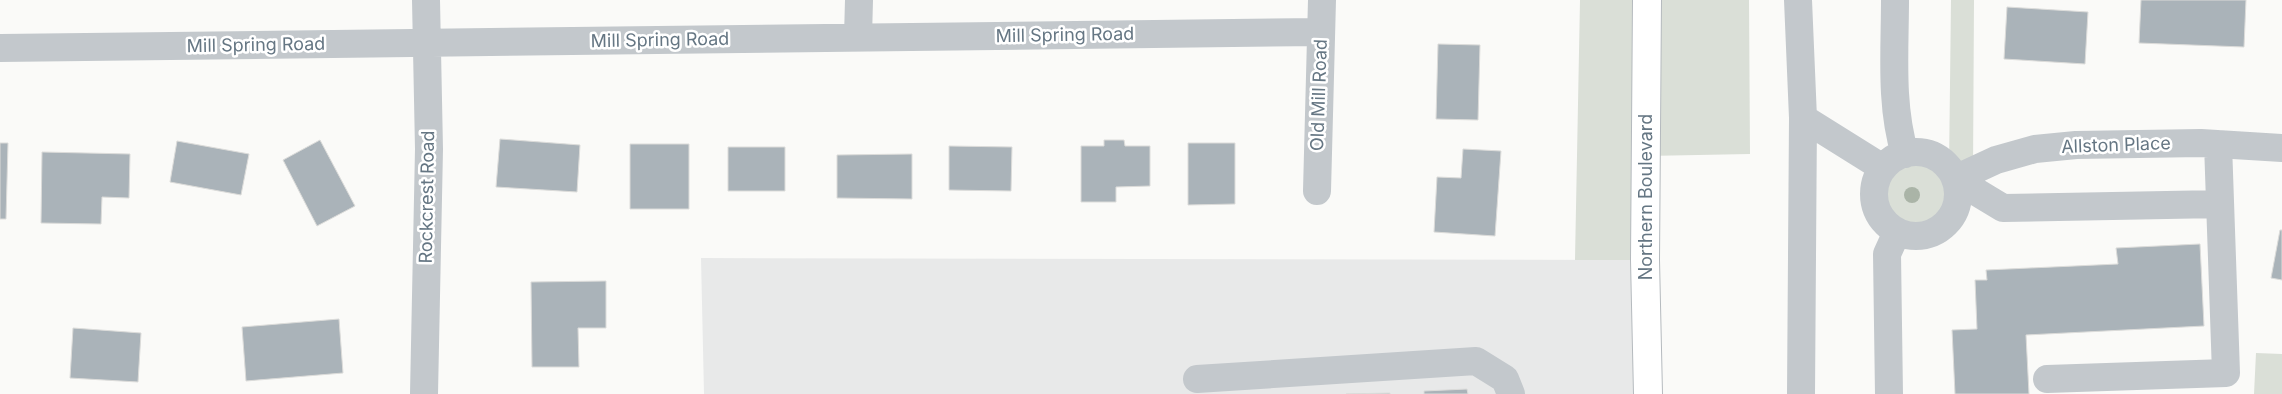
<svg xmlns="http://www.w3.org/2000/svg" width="2282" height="394" viewBox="0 0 2282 394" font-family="Inter,sans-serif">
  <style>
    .built { fill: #e8e9e9 }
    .green { fill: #dadfd7 }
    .building { fill: #aab3b9; stroke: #dcdcda }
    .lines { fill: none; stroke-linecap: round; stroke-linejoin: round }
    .major-casing { stroke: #b5babe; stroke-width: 30 }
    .minor { stroke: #c3c8cc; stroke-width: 28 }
    .major { stroke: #fff; stroke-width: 28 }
    .tree { fill: #aab4a7 }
    .labels { text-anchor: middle; stroke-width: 5; stroke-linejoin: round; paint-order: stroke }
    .street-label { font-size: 18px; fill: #657683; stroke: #fff }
  </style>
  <rect width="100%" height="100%" fill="#fafaf8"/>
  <path class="built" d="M701,258L1645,260L1648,394H704Z"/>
  <path class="green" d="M1580,0H1749L1750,154L1646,156L1645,260H1575Z
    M1951,0H1974L1973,172C1968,178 1961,186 1958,194C1953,209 1954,219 1939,230C1906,252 1870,219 1876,185C1877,179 1880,171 1884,168C1889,164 1896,162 1902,160C1925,149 1930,154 1949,168Z
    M2256,353L2282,354V394H2254Z"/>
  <path class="building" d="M2141,0H2246L2244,47L2139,43Z
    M2007,7L2088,12L2085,64L2004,59Z
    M1438,44L1480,45L1478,120L1436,119Z
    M500,139L580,145L577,192L496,187Z
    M320,140L355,206L317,226L283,160Z
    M1104,140H1124L1125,146H1150V186L1116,187V202H1081V146H1104Z
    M177,141L249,154L241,195L170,182Z
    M0,143H8L6,219H0Z
    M1188,143H1235V204L1188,205Z
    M630,144H689V209H630Z
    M949,146L1012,147L1011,191L949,190Z
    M728,147H785V191H728Z
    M1463,149L1501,151L1495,236L1434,232L1437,177L1461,178Z
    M42,152L130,154L129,198L102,197L101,224L41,223Z
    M912,154V199L837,198V155Z
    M2280,230H2282V280L2271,278Z
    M2200,244L2204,326L2026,335L2029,394H1955L1952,330L1977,329L1975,280H1987L1986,270L2118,264L2116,248Z
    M606,281V328H578L579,367H532L531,282Z
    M339,319L343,373L246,381L242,327Z
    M73,328L141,333L138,382L70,378Z
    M1467,389L1468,394H1424V391Z
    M1390,393V394H1346Z"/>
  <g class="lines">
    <g class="major-casing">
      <path id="major" d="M1647,0L1645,260L1648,394"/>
    </g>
    <path class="minor" d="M1798,0L1803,118L1883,168
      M1895,0C1895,51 1890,105 1905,154
      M858,37L859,0
      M0,48L1321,32
      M1874 194a42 42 0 1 1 84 0a42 42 0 1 1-84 0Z
      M1955,179L1996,160L2035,149L2076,145L2201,143L2282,148
      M1955,179L2003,208L2220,204
      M1317,191L1322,0
      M1197,379L1476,361L1505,379L1511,394
      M2047,379L2226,373L2218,144
      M424,394L429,149L426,0
      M1801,394L1803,118
      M1889,394L1887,254L1897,232"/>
    <use href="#major" class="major"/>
  </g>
  <circle class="tree" cx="1912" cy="195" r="8"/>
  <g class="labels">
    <g class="street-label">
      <text transform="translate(1065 35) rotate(-1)" y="6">Mill Spring Road</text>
      <text transform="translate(660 40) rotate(-1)" y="6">Mill Spring Road</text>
      <text transform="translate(256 45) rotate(-1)" y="6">Mill Spring Road</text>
      <text transform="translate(1319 95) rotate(-88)" y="6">Old Mill Road</text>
      <text transform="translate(2116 145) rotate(-2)" y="6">Allston Place</text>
      <text transform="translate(427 197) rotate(-89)" y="6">Rockcrest Road</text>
      <text transform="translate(1646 197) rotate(-90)" y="6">Northern Boulevard</text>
    </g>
  </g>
</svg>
